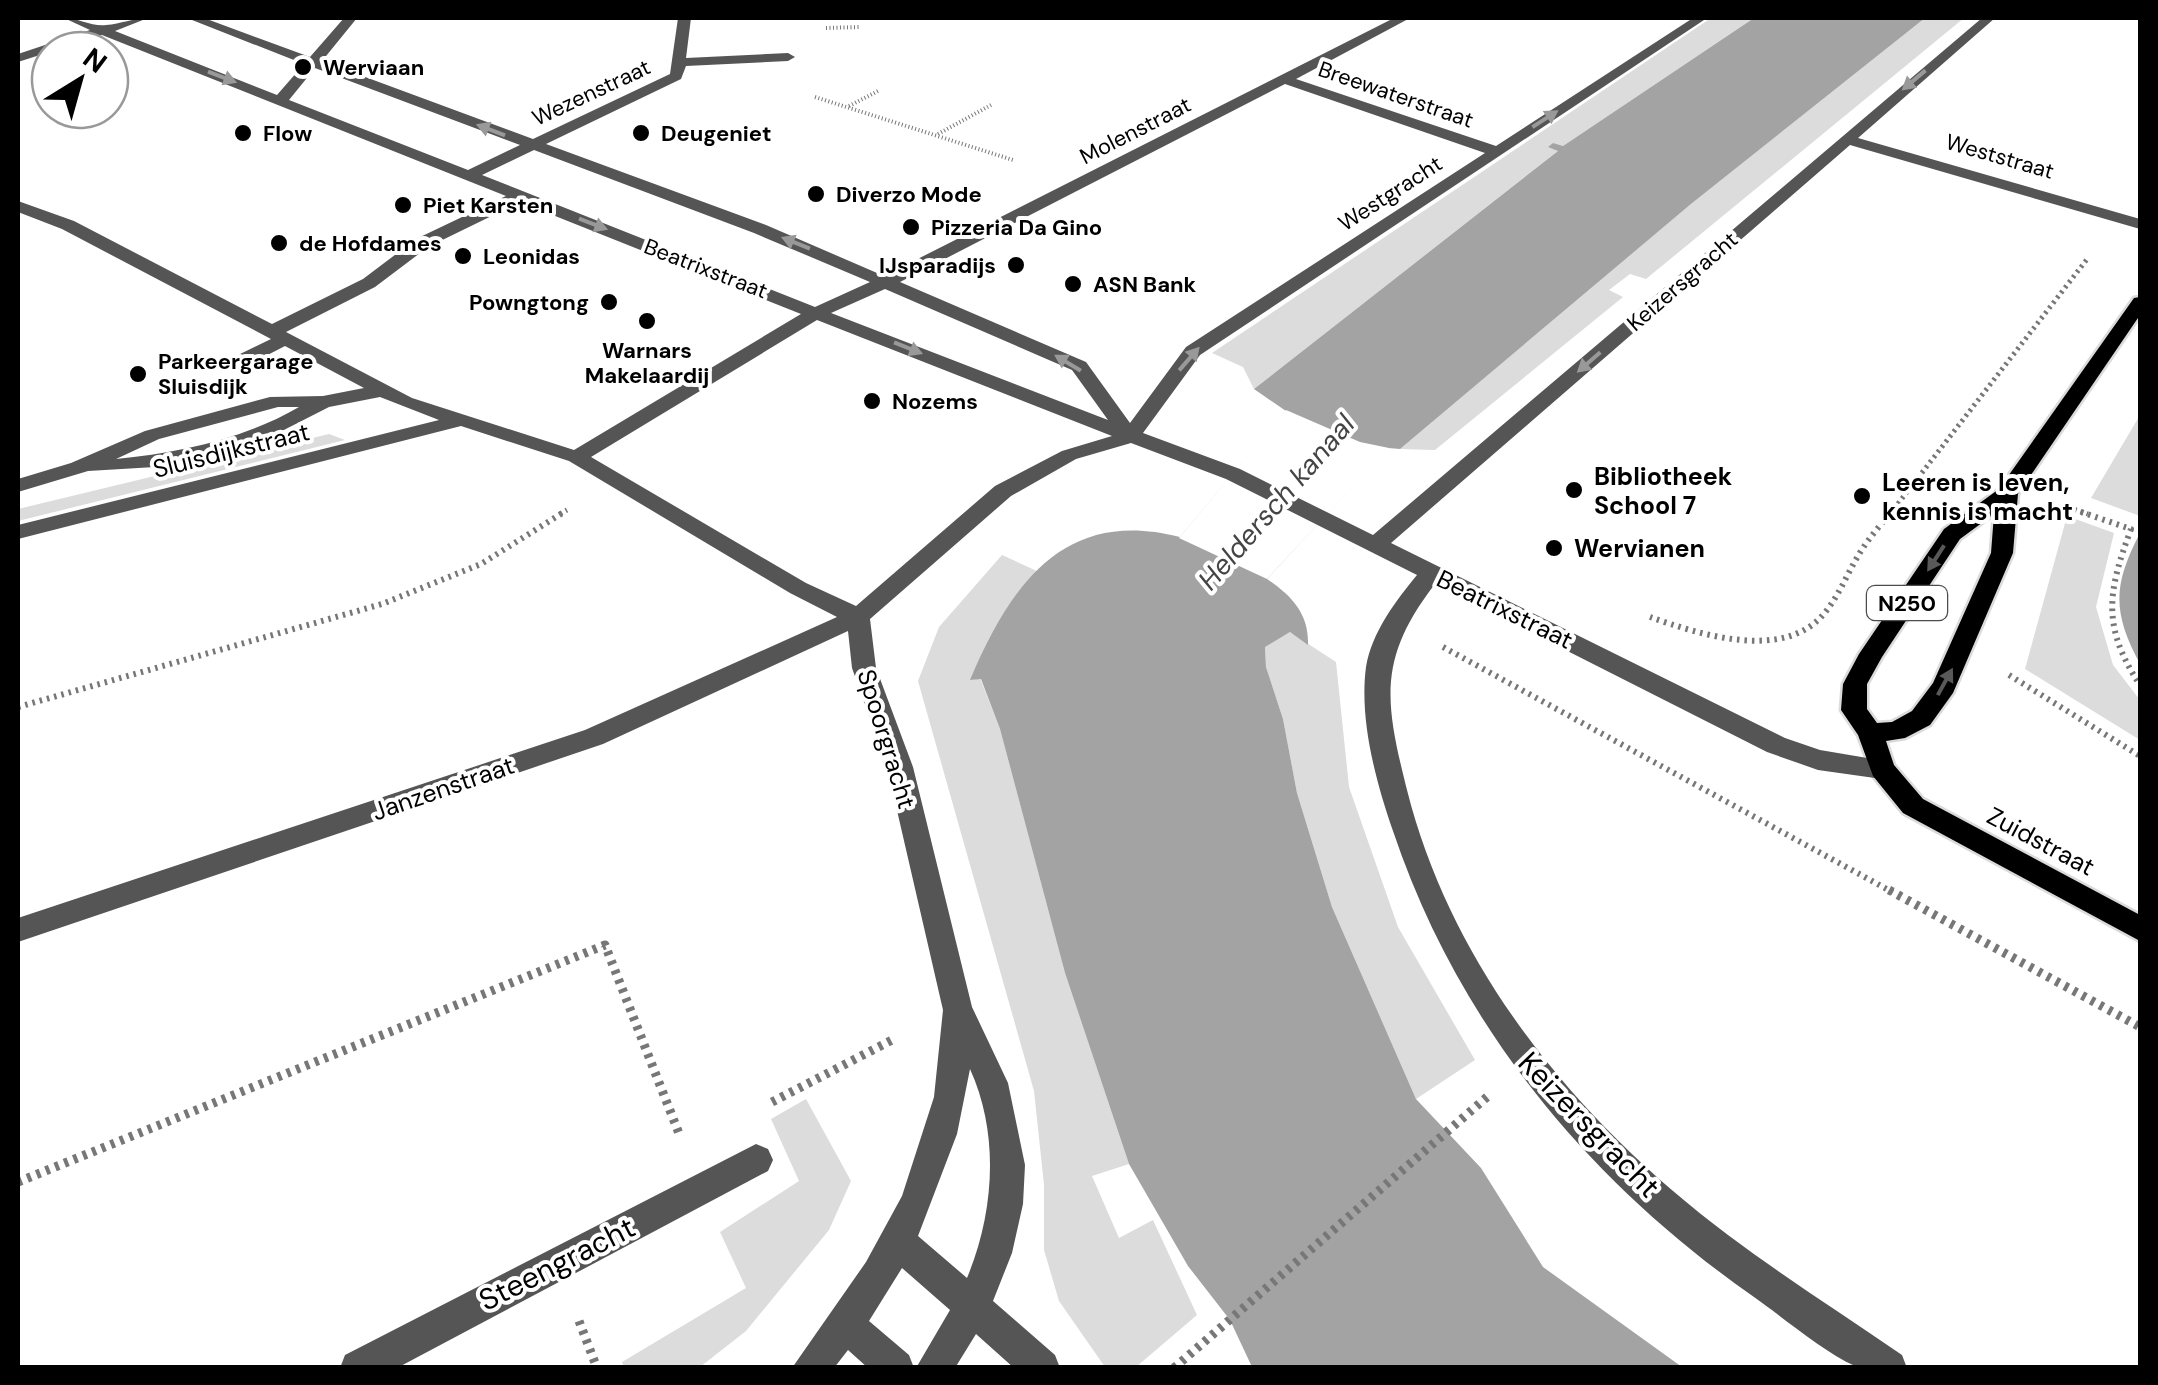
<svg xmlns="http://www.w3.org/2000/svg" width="2158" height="1385" viewBox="0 0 2158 1385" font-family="'DM Sans',sans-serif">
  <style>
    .green { fill: #dcdcdc }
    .water { fill: #a3a3a3 }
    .pier { fill: #fff }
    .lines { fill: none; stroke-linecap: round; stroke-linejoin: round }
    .major-casing { stroke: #dbdbdb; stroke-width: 5 }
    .path-far3 { stroke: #777; stroke-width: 4; stroke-dasharray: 1 2.5; stroke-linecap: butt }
    .path-far2 { stroke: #777; stroke-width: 5; stroke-dasharray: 2.5 4; stroke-linecap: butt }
    .path-far1 { stroke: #777; stroke-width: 6; stroke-dasharray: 2.5 5; stroke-linecap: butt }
    .path { stroke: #777; stroke-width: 9; stroke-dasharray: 4 6; stroke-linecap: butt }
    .minor { fill: #555; fill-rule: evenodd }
    .major { fill: #000; fill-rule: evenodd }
    .oneway { fill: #999 }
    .oneway2 { fill: #595959 }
    .poi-dot { fill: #000; stroke: #fff; stroke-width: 4 }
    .labels { text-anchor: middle; stroke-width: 8; stroke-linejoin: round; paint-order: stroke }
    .far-poi-label { font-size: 22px; font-weight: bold; fill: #000; stroke: #fff; text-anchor: start }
    .far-street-label { font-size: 22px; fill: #000; stroke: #fff }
    .shield { fill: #fff; stroke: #4c4c4c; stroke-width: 2.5 }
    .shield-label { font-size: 22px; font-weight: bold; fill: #000 }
    .street-label { font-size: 25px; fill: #000; stroke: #fff }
    .poi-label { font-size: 25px; font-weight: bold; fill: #000; stroke: #fff; text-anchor: start }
    .water-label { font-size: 28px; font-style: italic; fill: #444; stroke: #fff }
    .near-street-label { font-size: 30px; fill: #000; stroke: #fff }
  </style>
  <rect width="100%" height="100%" fill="#fff"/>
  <path class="green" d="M1711,18H1754L1563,146L1552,143L1559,150L1254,389L1243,367L1212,353Z
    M1925,18H1964L1646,279L1630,274L1609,290L1623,297L1435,450L1400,449L1691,204Z
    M2140,415V516L2091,498Z
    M329,434L345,440L18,521V509Z
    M2067,516L2114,533L2096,607L2113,665L2140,700V740L2025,669Z
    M1002,555L1039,572L1019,593L972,680L980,678L1000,729L1065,973L1129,1164L1092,1176L1119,1238L1153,1220L1197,1315L1136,1367H1105L1059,1301L1044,1250V1185L1034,1091L918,681L939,627Z
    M1290,632L1336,662L1349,787L1398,927L1475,1060L1416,1099L1332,907L1297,793L1283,719L1266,667L1265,646Z
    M806,1099L851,1181L829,1230L746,1331L700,1367H624L622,1362L746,1288L720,1232L799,1181L771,1119Z"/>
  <path class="water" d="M1754,18H1925L1691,204L1400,449L1388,448L1267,579C1292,596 1309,614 1308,645L1290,632L1265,647L1266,667L1283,719L1297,793L1332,907L1416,1099L1481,1168L1543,1267L1682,1367H1252L1230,1320L1188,1266L1129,1164L1065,973L1000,729L981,679L970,680C1011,584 1064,507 1180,537L1286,411L1254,389L1558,151L1548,147L1553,143L1563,146Z
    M2140,533V664C2112,612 2113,585 2140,533Z"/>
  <path class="pier" d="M1286,410L1360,442L1389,448L1267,579L1179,538Z"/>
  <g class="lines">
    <g class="major-casing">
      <path id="major" d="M2140,297V315L2018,494L2013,553L1953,693L1930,725L1905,738L1886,741L1894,765L1923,799L2140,915V941L1903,813L1873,776L1858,735L1841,710L1843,684L1859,654L1944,529L1999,489L2134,298ZM1994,514L1991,553L1933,683L1912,711L1892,722L1877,723L1867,709V684L1882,657L1960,539Z"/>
    </g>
    <path class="path-far3" d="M826,28L860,27
      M815,97L1013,160
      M849,106L880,90
      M938,134L991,105"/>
    <path class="path-far2" d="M2062,505L2088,514
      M560,514L567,510
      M1890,514L2088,258"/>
    <path class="path-far1" d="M2081,512L2131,529C2108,591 2101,626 2140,685
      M1650,617C1698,634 1781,661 1822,616C1838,598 1846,576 1858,556C1867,540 1880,526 1891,512
      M1443,647L1894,893
      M2009,675L2140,756
      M18,707L382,604L481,564L564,512"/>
    <path class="path" d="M1889,890L2140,1027
      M772,1102L894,1039
      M18,1182L605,945L680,1136
      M579,1321L597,1368
      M1174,1368L1487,1097"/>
    <path class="minor" d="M64,18C78,18 93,27 106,25C121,24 133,18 148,18L115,31L277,95L304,64L187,18H204L310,57L344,18H357L322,61L533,139L670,74L678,18H691L686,58L788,53L795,57L788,61L686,66L681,79L546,144L766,225L884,276L1394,18H1410L1296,79L1496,146L1693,18H1707L1200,355L1143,433L1240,469L1373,535L1982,18H1995L1858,138L2140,219V229L1850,145L1391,543L1785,738L1820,750L1891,762L1895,769L1891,776L1882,779L1818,770L1767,752L1435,584C1377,659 1385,702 1407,790C1453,972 1580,1124 1728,1235C1784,1277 1844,1315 1902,1355L1907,1368C1892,1368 1868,1372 1855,1366C1822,1351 1784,1318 1754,1297C1588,1181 1458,1025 1393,831C1376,782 1359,720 1366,667C1372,632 1395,602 1417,575L1226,479L1131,443L1076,459L1011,496L870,619L876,668L913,767L972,1007L1008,1083L1025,1165L1023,1204L1012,1253L993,1301L1055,1355L1060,1368H1014L976,1334L955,1368H916L950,1310L902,1268L869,1321L909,1355L914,1368H868L848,1350L834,1368H792L866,1262L902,1196L934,1097L943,1010L887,767L852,668L848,631L603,744L18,942V918L585,730L837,617L790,593L569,461L461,426L18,539V525L439,420L380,397L329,407L278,433L221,452L155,467L88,471L18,492V479L71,463L145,431L270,397L323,396L364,388L285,346L252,363H238V355L271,339L62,229L18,212V201L74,221L272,324L363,279L416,239L506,196L102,35L18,62V54L90,30ZM315,68L520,145L468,170L289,100ZM1285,84L1485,153L1186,347L1130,423L1086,362L900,282ZM534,150L754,233L870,282L815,307L482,175ZM520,202L801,314L574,450L412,398L286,332L375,287L428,247ZM885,289L1072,370L1108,420L831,313ZM817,320L1112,436L1062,451L995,486L856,606L806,583L591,457ZM278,407H299C244,439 179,453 116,459L159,439ZM970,1069C1000,1135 994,1213 967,1278L918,1236L957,1134Z
      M756,1144L768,1149L773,1160L768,1171L397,1368H340L345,1355Z"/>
    <use href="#major" class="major"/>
  </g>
  <defs><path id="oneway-solid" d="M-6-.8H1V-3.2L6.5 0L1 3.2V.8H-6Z" transform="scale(2.5)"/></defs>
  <g class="oneway">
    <use href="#oneway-solid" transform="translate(222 77) rotate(21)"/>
    <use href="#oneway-solid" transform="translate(1914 80) rotate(140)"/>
    <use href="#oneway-solid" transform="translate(1545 119) rotate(-33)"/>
    <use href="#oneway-solid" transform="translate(491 130) rotate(-159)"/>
    <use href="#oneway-solid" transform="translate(593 224) rotate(21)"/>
    <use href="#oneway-solid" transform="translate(796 243) rotate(-158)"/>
    <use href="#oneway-solid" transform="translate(908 348) rotate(22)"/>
    <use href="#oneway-solid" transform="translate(1189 359) rotate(-49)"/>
    <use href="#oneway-solid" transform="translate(1589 362) rotate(139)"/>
    <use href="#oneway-solid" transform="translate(1068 363) rotate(-149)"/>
  </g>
  <g class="oneway2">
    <use href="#oneway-solid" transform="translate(1936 558) rotate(123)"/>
    <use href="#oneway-solid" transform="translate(1945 682) rotate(-61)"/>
  </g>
  <g class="poi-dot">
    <circle cx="303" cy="67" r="10"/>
    <circle cx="243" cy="133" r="10"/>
    <circle cx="641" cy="133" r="10"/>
    <circle cx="816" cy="194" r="10"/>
    <circle cx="403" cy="205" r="10"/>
    <circle cx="911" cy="227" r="10"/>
    <circle cx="279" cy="243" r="10"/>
    <circle cx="463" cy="256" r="10"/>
    <circle cx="1016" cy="265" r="10"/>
    <circle cx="1073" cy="284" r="10"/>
    <circle cx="609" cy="302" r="10"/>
    <circle cx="647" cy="321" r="10"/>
    <circle cx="138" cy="374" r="10"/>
    <circle cx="872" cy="401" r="10"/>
    <circle cx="1574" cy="490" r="10"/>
    <circle cx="1862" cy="496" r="10"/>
    <circle cx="1554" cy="548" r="10"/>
  </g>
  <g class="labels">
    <g class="far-poi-label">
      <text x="323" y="75">Werviaan</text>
      <text x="263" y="141">Flow</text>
      <text x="661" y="141">Deugeniet</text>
      <text x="836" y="202">Diverzo Mode</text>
      <text x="423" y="213">Piet Karsten</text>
      <text x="931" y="235">Pizzeria Da Gino</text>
      <text x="299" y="251">de Hofdames</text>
      <text x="483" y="264">Leonidas</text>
      <text x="996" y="273" text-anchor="end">IJsparadijs</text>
      <text x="1093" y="292">ASN Bank</text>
      <text x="589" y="310" text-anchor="end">Powngtong</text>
      <text x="647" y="358" text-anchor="middle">Warnars<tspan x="647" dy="25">Makelaardij</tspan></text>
      <text x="158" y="369">Parkeergarage<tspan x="158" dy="25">Sluisdijk</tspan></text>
      <text x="892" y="409">Nozems</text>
    </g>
    <g class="far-street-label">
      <text transform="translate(591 92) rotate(-25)" y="8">Wezenstraat</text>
      <text transform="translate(1396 94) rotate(19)" y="8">Breewaterstraat</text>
      <text transform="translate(1135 130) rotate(-27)" y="8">Molenstraat</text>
      <text transform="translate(2000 156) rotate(16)" y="8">Weststraat</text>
      <text transform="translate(1390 193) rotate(-33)" y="8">Westgracht</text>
      <text transform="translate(706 268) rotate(21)" y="8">Beatrixstraat</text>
      <text transform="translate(1682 281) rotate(-41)" y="8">Keizersgracht</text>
    </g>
    <rect class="shield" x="1867" y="586" width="80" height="34" rx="8"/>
    <g class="shield-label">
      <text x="1907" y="611">N250</text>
    </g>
    <g class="street-label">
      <text transform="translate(231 450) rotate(-14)" y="9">Sluisdijkstraat</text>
      <text transform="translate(1505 609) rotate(26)" y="9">Beatrixstraat</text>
      <text transform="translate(887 739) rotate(73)" y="9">Spoorgracht</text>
      <text transform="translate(443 788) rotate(-19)" y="9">Janzenstraat</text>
      <text transform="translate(2041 841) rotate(28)" y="9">Zuidstraat</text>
    </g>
    <g class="poi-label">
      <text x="1594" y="485">Bibliotheek<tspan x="1594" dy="29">School 7</tspan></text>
      <text x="1882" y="491">Leeren is leven,<tspan x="1882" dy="29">kennis is macht</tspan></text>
      <text x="1574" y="557">Wervianen</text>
    </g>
    <g class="water-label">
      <text transform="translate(1276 502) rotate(-49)" y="10">Heldersch kanaal</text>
    </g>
    <g class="near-street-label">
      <text transform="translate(1589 1125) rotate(46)" y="10">Keizersgracht</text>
      <text transform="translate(557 1264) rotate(-27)" y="10">Steengracht</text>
    </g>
  </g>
  <rect width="2158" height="1385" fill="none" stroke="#000000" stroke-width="40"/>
  <g transform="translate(80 80) rotate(37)"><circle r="48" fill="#ffffff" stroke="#999999" stroke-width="2.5"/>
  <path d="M0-8L18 38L0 25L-18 38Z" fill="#000000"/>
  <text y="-15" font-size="28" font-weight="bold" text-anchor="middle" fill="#000000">N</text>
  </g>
</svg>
